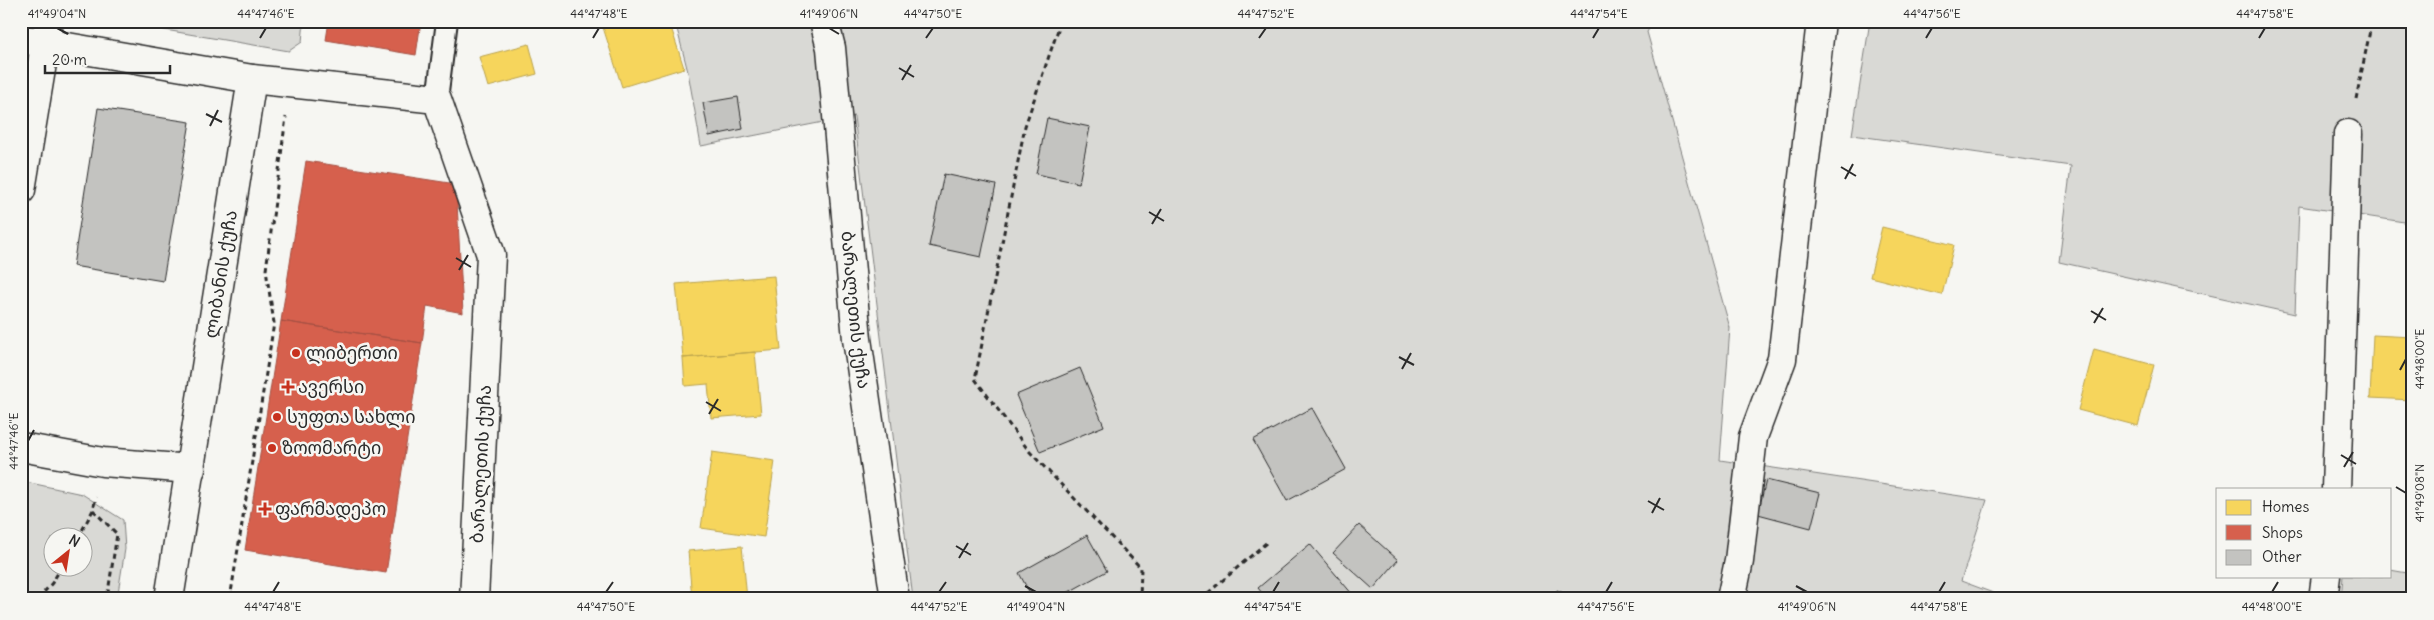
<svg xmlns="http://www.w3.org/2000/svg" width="2434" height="620" viewBox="0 0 2434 620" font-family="Delius,'Noto Sans Georgian',sans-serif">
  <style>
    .green { fill: #d9d9d5; stroke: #828280; fill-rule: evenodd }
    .homes { fill: #f6d55c; stroke: #b9a24d }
    .shops { fill: #d6604d; stroke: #a35043 }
    .building { fill: #c3c3c0; stroke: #2b2b2b }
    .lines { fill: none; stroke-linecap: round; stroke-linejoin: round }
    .lane-casing { stroke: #2b2b2b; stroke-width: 24 }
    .street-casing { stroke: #2b2b2b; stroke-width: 31 }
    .path { stroke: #2b2b2b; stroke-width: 3; stroke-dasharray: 5 4; stroke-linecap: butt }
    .lane { stroke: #f6f6f2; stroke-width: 20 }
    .street { stroke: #f6f6f2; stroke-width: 28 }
    .ticks { fill: none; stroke: #2b2b2b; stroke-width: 2 }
    .poi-dot { fill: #c8321e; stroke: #f6f6f2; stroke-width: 2 }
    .labels { text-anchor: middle; stroke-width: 5; stroke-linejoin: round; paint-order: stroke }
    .street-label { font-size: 18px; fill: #2b2b2b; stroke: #f6f6f2 }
    .poi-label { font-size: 18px; fill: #2b2b2b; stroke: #f6f6f2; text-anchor: start }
    .neatline { fill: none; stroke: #2b2b2b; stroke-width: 2 }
    .ticks-label { font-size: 12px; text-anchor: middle; fill: #2b2b2b }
  </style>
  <rect width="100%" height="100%" fill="#f6f6f2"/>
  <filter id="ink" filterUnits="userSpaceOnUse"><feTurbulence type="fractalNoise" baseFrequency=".02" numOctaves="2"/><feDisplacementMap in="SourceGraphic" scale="10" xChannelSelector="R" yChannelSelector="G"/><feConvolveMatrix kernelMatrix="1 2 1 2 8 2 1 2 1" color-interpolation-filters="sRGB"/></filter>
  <g filter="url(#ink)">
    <path class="green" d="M112,21H304L302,42L289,51Z
      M675,21H1654L1647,32L1730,328L1720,460L1987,500L1961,581L2009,599H913L854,116L701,146L688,72Z
      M1870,21H2413V255L2404,222L2299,206L2295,314L2059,262L2071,166L1852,135Z
      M21,481L82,494L123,520L125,549L117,599H21ZM52,538H82V568H52Z
      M2390,570L2413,574V599H2341L2343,576H2390Z"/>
    <path class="homes" d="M601,21H669L684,68L622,87Z
      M529,44L537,74L488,87L479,57Z
      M1882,227L1954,245L1942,295L1870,277Z
      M774,276L781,350L683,358L676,284Z
      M2373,335L2413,337V400L2370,398Z
      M2094,349L2154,365L2138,426L2078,410Z
      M755,352L761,414L711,418L708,384L685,386L683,358Z
      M712,452L775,461L764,537L701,528Z
      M742,546L747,599H692L688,551Z"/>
    <path class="shops" d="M329,21H421L416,55L326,40Z
      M306,161L456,184L463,313L427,306L422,343L281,321Z
      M281,321L422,343L386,573L245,550Z"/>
    <path class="building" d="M738,97L743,129L709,136L703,103Z
      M98,108L190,122L163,281L73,266Z
      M1047,118L1090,127L1079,183L1036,174Z
      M944,174L996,185L981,257L929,246Z
      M1080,368L1104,426L1040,452L1016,395Z
      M1312,408L1346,469L1287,501L1253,440Z
      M1766,480L1820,493L1811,528L1758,514Z
      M1359,525L1398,560L1373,589L1333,553Z
      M1087,535L1107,571L1056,599H1033L1019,573Z
      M1310,544L1353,595L1348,599H1267L1258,588Z
      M1557,590L1576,599H1553Z"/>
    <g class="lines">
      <g class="lane-casing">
        <path id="lane" d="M437,99L447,21"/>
      </g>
      <g class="street-casing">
        <g id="street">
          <path id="s1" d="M824,21L831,48L857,339L895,599"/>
          <path d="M21,39L252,79L437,99L491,255L474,599"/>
          <path d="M21,190L49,21"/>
          <path d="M21,447L103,462L191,469"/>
          <path d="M2336,489L2348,134"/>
          <path id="s2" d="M169,599L252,79"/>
          <path d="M1731,599L1739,561L1753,437L1782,359L1821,21"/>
          <path d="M2323,599L2326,576"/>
        </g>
      </g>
      <path class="path" d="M1061,21L1025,126L975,379L1029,451L1141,568L1140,599
        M2023,21L2031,23
        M2356,99L2372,21
        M93,510L117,534L107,599
        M78,538L93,510L96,497
        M38,599L52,583L61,568
        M230,599L274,323L266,270L286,117
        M1201,599L1266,543"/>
      <use href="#lane" class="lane"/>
      <use href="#street" class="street"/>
    </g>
  </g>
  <path class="ticks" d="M57,28L68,34M829,28L839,34M260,38L266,28M593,38L599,28M926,38L933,28M1259,38L1266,28M1593,38L1599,28M1926,38L1932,28M2259,38L2265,28M899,68L914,77M902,80L911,65M206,114L222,122M210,126L218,110M1841,167L1856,176M1845,179L1853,164M1149,212L1164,221M1152,224L1161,209M456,258L471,267M459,270L468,255M2091,311L2106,320M2094,323L2103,308M1399,357L1414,365M1402,369L1411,353M2400,370L2406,359M706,402L721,411M709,414L718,399M28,441L34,430M2341,455L2356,464M2344,467L2353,452M2396,487L2406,493M1648,501L1664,510M1652,513L1660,498M956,546L971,555M959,558L968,543M1025,586L1036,592M1796,586L1807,592M273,592L279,582M606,592L613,582M939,592L946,582M1273,592L1279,582M1606,592L1612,582M1939,592L1945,582M2272,592L2278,582"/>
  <g class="poi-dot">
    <circle cx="296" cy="353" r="5"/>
    <path d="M285.5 379.5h5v5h5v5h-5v5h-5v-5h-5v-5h5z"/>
    <circle cx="277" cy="417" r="5"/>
    <circle cx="272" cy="448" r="5"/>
    <path d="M262.5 501.5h5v5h5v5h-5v5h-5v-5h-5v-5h5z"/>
  </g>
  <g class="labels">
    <g class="street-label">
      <text dy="6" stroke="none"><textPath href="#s2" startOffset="329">ლიბანის ქუჩა</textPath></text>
      <text dy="6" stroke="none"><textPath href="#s1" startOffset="291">ბარალეთის ქუჩა</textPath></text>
      <text transform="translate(481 464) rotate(-87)" y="6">ბარალეთის ქუჩა</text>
    </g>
    <g class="poi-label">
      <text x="306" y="359">ლიბერთი</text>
      <text x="298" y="393">ავერსი</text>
      <text x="287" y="423">სუფთა სახლი</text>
      <text x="282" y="454">ზოომარტი</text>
      <text x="275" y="515">ფარმადეპო</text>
    </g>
  </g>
  <rect width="2434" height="620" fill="none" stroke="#f6f6f2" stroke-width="55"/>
  <rect x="2216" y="488" width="175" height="90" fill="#f6f6f2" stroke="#a5a5a2"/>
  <rect x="2226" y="500" width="25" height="15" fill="#f6d55c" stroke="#a5a5a2"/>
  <text x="2262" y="512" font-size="15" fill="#2b2b2b">Homes</text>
  <rect x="2226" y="525" width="25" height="15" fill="#d6604d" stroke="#a5a5a2"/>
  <text x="2262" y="538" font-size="15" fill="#2b2b2b">Shops</text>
  <rect x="2226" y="550" width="25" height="15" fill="#c3c3c0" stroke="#a5a5a2"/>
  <text x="2262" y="562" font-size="15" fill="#2b2b2b">Other</text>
  <g transform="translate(68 552) rotate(30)"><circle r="24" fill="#f6f6f2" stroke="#a5a5a2"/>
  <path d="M0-4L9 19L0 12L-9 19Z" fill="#c8321e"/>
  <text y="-8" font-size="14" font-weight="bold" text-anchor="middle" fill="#2b2b2b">N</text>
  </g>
  <path d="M45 65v8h125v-8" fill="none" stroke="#2b2b2b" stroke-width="2.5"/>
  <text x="52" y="65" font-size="15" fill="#2b2b2b" stroke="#f6f6f2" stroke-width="4" paint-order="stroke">20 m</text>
  <rect x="28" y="28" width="2378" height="564" class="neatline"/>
  <g class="ticks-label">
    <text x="57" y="18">41°49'04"N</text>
    <text x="266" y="18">44°47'46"E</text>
    <text x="599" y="18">44°47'48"E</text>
    <text x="829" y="18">41°49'06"N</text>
    <text x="933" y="18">44°47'50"E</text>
    <text x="1266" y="18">44°47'52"E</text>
    <text x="1599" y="18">44°47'54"E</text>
    <text x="1932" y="18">44°47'56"E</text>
    <text x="2265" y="18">44°47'58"E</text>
    <text transform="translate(2420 359) rotate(-90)" y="4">44°48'00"E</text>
    <text transform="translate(14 441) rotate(-90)" y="4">44°47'46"E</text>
    <text transform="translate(2420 493) rotate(-90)" y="4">41°49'08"N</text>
    <text x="273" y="611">44°47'48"E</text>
    <text x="606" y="611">44°47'50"E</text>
    <text x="939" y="611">44°47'52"E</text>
    <text x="1036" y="611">41°49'04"N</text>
    <text x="1273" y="611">44°47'54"E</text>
    <text x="1606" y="611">44°47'56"E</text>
    <text x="1807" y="611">41°49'06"N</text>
    <text x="1939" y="611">44°47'58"E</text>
    <text x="2272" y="611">44°48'00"E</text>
  </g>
</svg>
